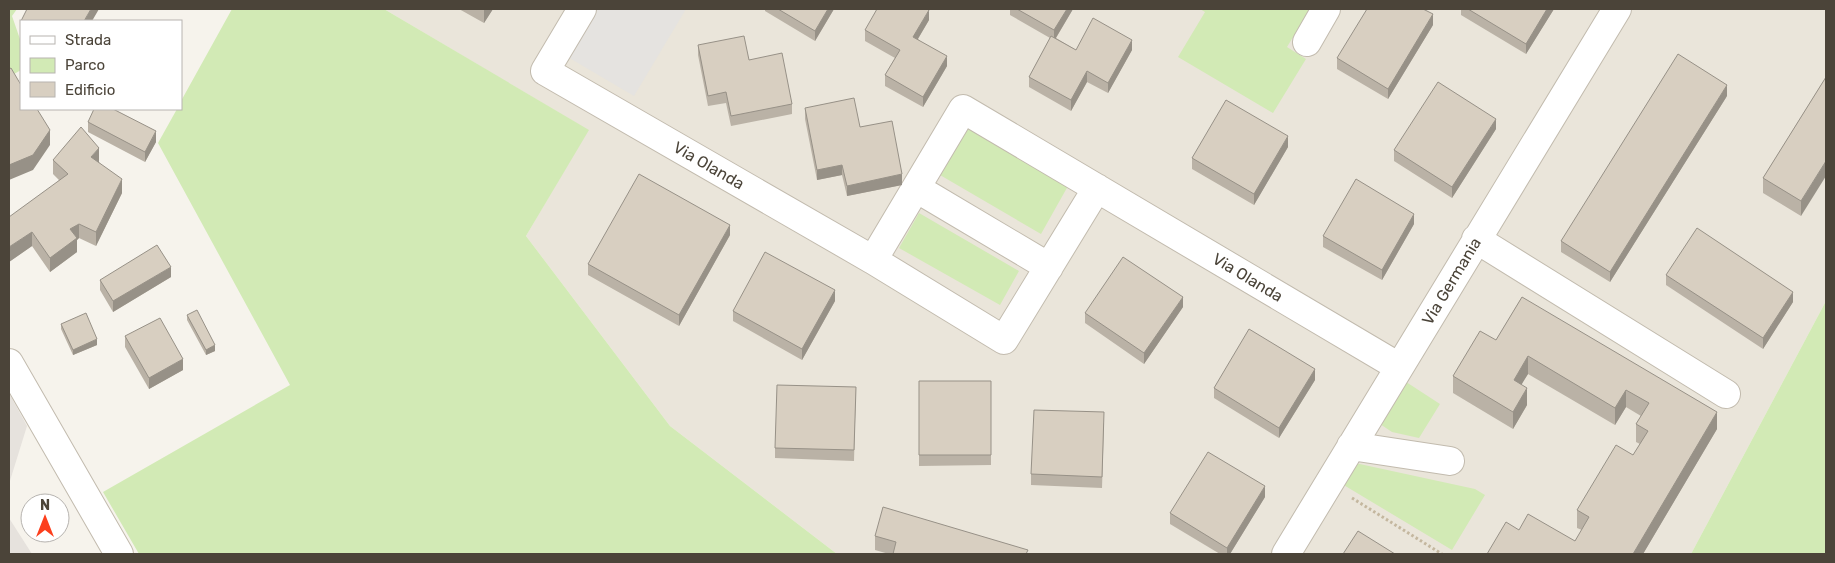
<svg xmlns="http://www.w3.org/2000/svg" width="1835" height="563" viewBox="0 0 1835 563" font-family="Rubik,sans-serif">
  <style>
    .residential { fill: #eae5da }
    .industrial { fill: #e6e2dd }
    .green { fill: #d2eab5 }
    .parking { fill: #e5e3e0 }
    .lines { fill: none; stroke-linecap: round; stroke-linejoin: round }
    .minor-casing { stroke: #c2bbae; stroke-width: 30 }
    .path { stroke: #c4b79f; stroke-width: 3; stroke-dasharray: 2.5 2.5; stroke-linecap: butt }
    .minor { stroke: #fff; stroke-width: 28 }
    .wall { fill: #bab2a6 }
    .shaded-wall { fill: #979187 }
    .building { fill: #d8cfc1; stroke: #979187 }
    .labels { text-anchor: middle; stroke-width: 5; stroke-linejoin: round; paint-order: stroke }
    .street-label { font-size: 16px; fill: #4b4439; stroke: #fff }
  </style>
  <rect width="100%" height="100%" fill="#f6f3ec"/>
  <path class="residential" d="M384,9H1826V301L1691,554H837L670,426L526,236L588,130Z"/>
  <path class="industrial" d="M9,393L27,426L9,484Z
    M9,518L32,554H9Z"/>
  <path class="green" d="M9,9H17L12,16L21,42V70L9,77Z
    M232,9H384L589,130L526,236L670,426L837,554H139L103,492L290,385L158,143L177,109H181V101Z
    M1200,9H1310L1287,47L1306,59L1273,113L1178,57L1205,12Z
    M968,127L1068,186L1041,234L940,175Z
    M919,213L1019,271L1000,305L899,248Z
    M1826,301V554H1691Z
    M1400,378L1440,404L1419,438L1392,432L1374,420Z
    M1355,463L1475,489L1485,495L1452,550L1342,484Z"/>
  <path class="parking" d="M594,9H686L634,96L566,56Z"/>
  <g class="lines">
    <g class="minor-casing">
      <path id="minor" d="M582,9L545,71L873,260L963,109L1399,367
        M1307,42L1326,9
        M916,188L1049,267
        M1476,239L1726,394
        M873,260L1004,340L1097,188
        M9,363L119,554
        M1351,446L1450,461
        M1286,554L1617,9"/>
    </g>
    <path class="path" d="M1352,498L1442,554"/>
    <use href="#minor" class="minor"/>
  </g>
  <path class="wall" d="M459,9H493L484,23Z
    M765,9H834L815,41L765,11Z
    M1010,9H1073L1056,38L1076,50H1132L1108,93L1087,82L1071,111L1029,87V77L1050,38L1010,15Z
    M1461,9H1554L1526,54L1461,15Z
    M929,20L918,39L947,66L923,107L885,86V75L895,58L865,41V30Z
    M1433,25L1388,99L1337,69V58Z
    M698,45L749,60L792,104V114L731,126L726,103L708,106L698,55Z
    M1826,77L1801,216L1763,193V178Z
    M1727,96L1610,282L1561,252V241Z
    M805,108L860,127L902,185L847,196L842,175L817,180L805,119Z
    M88,122L156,142L145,162L88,132Z
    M1496,129L1452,198L1394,161V150Z
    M1288,147L1254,205L1192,169V158Z
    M53,160L99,162L122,193L96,246L79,238L77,240V252L50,272L32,246L9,262L59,180L53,174Z
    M1414,224L1382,280L1323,247V236Z
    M730,235L679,326L588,275V264Z
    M1666,275L1793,302L1763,349L1666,285Z
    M171,277L113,312L100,290V280Z
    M1522,297L1717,429L1643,554H1487L1519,530L1575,541L1582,530L1577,528V510L1633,455L1640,444L1636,442V424L1641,416L1626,407L1615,425L1528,374L1521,384L1527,405L1513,429L1453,393V376L1496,340Z
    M835,301L802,360L733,321V311Z
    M1183,307L1144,364L1085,323V313Z
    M187,315L215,351L206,355L187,320Z
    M61,324L97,345L73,355L61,329Z
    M125,336L183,370L149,389L125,347Z
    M1315,380L1279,438L1214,398V388Z
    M919,381H991V465L919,466Z
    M856,387L854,461L775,458V448Z
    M1104,423L1102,488L1031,485V474Z
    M1265,497L1230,554H1220L1170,524V513Z
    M875,536L1028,554H889L875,550Z"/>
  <path class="shaded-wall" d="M91,9H99L92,21H84Z
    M484,9H493L484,23Z
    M828,9H834L815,41V31Z
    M1067,9H1073L1054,41V30Z
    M1547,9H1554L1526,54V44Z
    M929,10V20L913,47V37Z
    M1433,14V25L1388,99V89Z
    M1132,40V50L1108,93V83Z
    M947,56V66L923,107V97Z
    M1087,71V82L1071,111V100Z
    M1727,85V96L1610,282V272Z
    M1496,119V129L1452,198V187Z
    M50,130V145L33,170L9,180V165Z
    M156,131V142L145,162V152Z
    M1288,136V147L1254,205V194Z
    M99,148V162L91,172V157Z
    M1826,161V176L1801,216V201Z
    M842,165V175L817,180V170Z
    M902,174V185L847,196V186Z
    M122,179V193L96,246V232Z
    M1414,214V224L1382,280V270Z
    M79,224V238L77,240V252L50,272V258L70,229Z
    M730,225V235L679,326V315Z
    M32,232V246L9,262V247Z
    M171,267V277L113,312V301Z
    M835,290V301L802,360V349Z
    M1793,292V302L1763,349V338Z
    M1183,297V307L1144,364V353Z
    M97,339V345L73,355V350Z
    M215,345V351L206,355V350Z
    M1528,356V374L1514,397V380Z
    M183,359V370L149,389V378Z
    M1315,369V380L1279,438V428Z
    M1527,388V405L1513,429V412Z
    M1626,390V407L1615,425V408Z
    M1717,412V429L1643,554H1633Z
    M1265,486V497L1230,554H1227V548Z"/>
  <path class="building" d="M27,9H91L84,21H21Z
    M778,9H828L815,31Z
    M877,9H927L929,10L913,37L947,56L923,97L885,75L900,50L865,30Z
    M1017,9H1067L1054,30Z
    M1367,9H1423L1433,14L1388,89L1337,58Z
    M1468,9H1547L1526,44Z
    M1093,18L1132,40L1108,83L1087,71L1071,100L1029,77L1051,36L1076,50Z
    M744,36L749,60L782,53L792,104L731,116L726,92L708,96L698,45Z
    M1678,54L1727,85L1610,272L1561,241Z
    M11,68L21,85V109H37L50,130L33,155L9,165V69Z
    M1826,77V161L1801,201L1763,178Z
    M1438,82L1496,119L1452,187L1394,150Z
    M854,98L860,127L892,121L902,174L847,186L842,165L817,170L805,108Z
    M1226,100L1288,136L1254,194L1192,158Z
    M94,109H113L156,131L145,152L88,122Z
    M81,127L99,148L91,157L122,179L96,232L79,224L70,229L77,238L50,258L32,232L9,247V217L68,174L53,160Z
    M639,174L730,225L679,315L588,264Z
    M1356,179L1414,214L1382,270L1323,236Z
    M1697,228L1793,292L1763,338L1666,275Z
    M157,245L171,267L113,301L100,280Z
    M765,252L835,290L802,349L733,311Z
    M1123,257L1183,297L1144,353L1085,313Z
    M1522,297L1717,412L1633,554H1487L1506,522L1519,530L1528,514L1575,541L1589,517L1577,510L1616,445L1633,455L1648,431L1636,424L1649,403L1626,390L1615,408L1528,356L1514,380L1527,388L1513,412L1453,376L1480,331L1496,340Z
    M197,310L215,345L206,350L187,315Z
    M86,313L97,339L73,350L61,324Z
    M160,318L183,359L149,378L125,336Z
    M1249,329L1315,369L1279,428L1214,388Z
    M919,381H991V455H919Z
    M777,385L856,387L854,450L775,448Z
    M1034,410L1104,412L1102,477L1031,474Z
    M1208,452L1265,486L1227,548L1170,513Z
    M883,507L1028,550L1026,554H893L896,542L875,536Z
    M1358,531L1395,554H1343Z"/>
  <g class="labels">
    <g class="street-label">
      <text transform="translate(709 165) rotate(30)" y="6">Via Olanda</text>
      <text transform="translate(1248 277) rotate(31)" y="6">Via Olanda</text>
      <text transform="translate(1451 281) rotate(-59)" y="6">Via Germania</text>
    </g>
  </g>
  <rect width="1835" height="563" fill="none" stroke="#4b4439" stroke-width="20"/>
  <rect x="20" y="20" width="162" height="90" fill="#ffffff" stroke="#b7b4b0"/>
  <rect x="30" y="36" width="25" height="8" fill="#ffffff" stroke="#b7b4b0"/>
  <text x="65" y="45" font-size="15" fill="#4b4439">Strada</text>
  <rect x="30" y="58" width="25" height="15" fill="#d2eab5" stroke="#b7b4b0"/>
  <text x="65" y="70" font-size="15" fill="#4b4439">Parco</text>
  <rect x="30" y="82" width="25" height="15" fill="#d8cfc1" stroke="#b7b4b0"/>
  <text x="65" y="95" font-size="15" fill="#4b4439">Edificio</text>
  <g transform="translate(45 518)"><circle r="24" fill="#ffffff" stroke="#b7b4b0"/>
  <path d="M0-4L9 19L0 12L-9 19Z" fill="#fc3f1d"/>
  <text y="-8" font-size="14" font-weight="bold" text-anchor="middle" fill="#4b4439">N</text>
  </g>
</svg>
